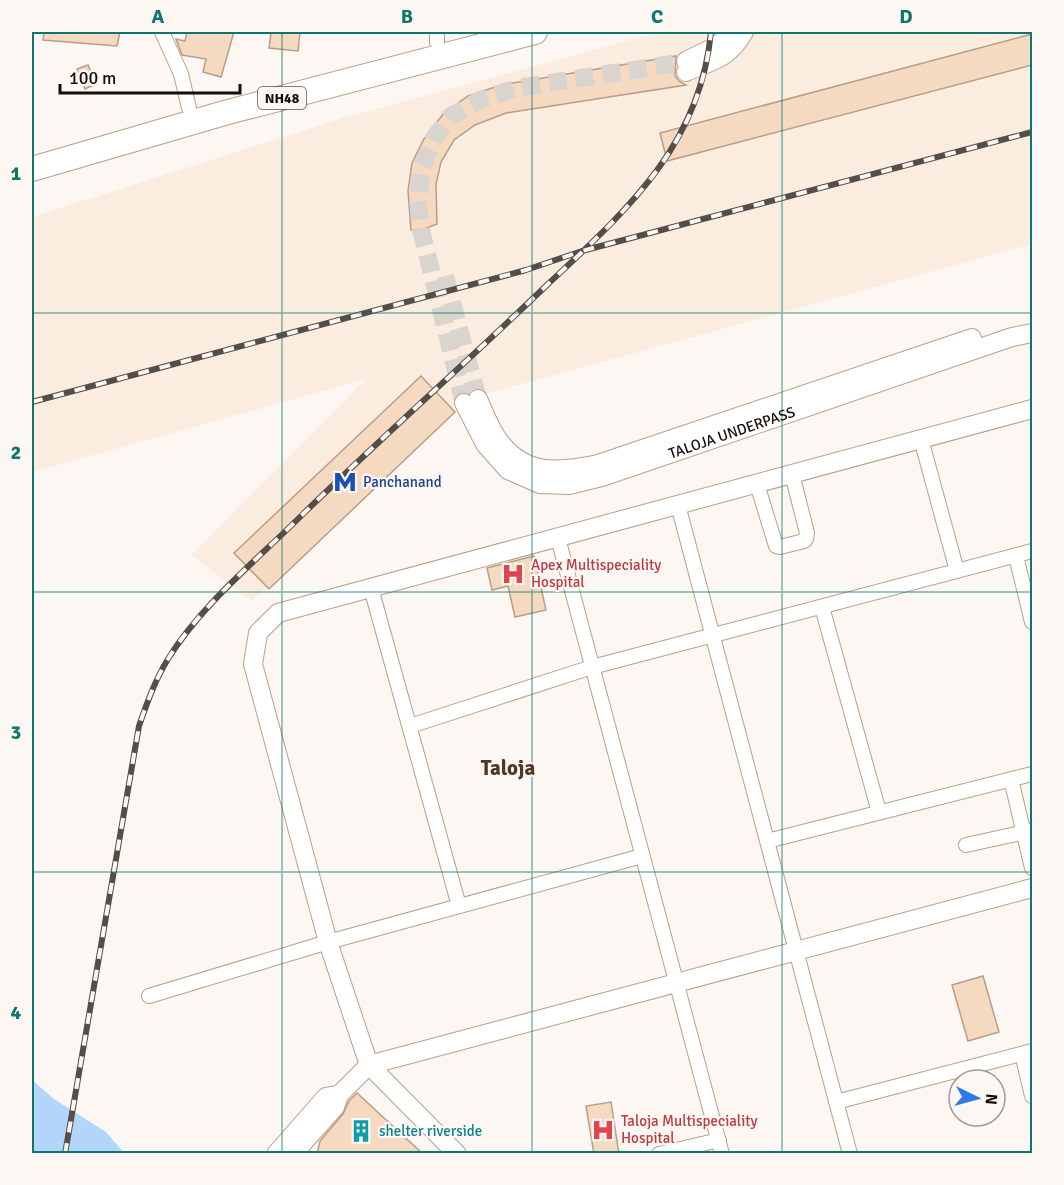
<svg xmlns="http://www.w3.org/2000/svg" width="1064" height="1185" viewBox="0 0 1064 1185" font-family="Signika,sans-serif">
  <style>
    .built { fill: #faede0 }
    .water { fill: #b2d5fa }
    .building { fill: #f5dac1; stroke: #b89e87; stroke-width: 1.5 }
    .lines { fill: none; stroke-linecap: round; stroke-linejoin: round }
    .secondary-tunnel { stroke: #dad4cf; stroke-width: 18; stroke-dasharray: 18 9; stroke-linecap: butt }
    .street-casing { stroke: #b9a088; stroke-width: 16 }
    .secondary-casing { stroke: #b9a088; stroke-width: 20 }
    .highway-casing { stroke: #b9a088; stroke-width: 26 }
    .street { stroke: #fff; stroke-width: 14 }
    .secondary { stroke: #fff; stroke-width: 18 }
    .highway { stroke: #fff; stroke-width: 24 }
    .rail-casing { stroke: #554d47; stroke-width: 6 }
    .rail { stroke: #fcf7f2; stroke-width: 4; stroke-dasharray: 11; stroke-linecap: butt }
    .grid { fill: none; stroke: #0f766e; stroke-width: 1.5; stroke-opacity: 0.55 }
    .labels { text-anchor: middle; stroke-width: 4.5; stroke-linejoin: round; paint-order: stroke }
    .shield { fill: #fcf7f2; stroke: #5b534d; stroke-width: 1.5 }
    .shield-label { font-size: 14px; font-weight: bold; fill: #160d06 }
    .street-label { font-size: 15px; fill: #160d06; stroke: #fcf7f2 }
    .transit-label { font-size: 15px; fill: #164399; stroke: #fcf7f2; text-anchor: start }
    .health-label { font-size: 15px; fill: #be3a42; stroke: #fcf7f2; text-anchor: start }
    .culture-label { font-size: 15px; fill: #0d838f; stroke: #fcf7f2; text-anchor: start }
    .district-label { font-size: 21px; font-weight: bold; fill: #4e3924; stroke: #fcf7f2 }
    .neatline { fill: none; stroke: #0f766e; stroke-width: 2 }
    .grid-label { font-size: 20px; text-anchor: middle; font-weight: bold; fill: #0f766e }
  </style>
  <rect width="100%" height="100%" fill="#fcf7f2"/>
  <path class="built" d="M660,32H1032V244L460,401L252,601L191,555L366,379L32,472V217L343,118Z"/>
  <path class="water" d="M32,1080L54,1099L106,1132L124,1153H32Z"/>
  <path class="building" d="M44,32H120L117,46L43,40Z
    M187,32H234L221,77L203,72L206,59L182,55L176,39L185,41Z
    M271,32H300L298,51L269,48Z
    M1032,34V65L667,161L660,133Z
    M676,56L675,76L679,81L686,85L506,113L475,125L454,140L441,162L436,184L437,224L421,230H411L408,191L412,163L424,139L444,113L468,96L501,85Z
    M88,65L96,84L85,89L77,69Z
    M421,376L455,412L269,589L234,553Z
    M534,556L546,610L515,617L508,586L492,590L487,568Z
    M983,976L999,1032L968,1041L952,985Z
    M357,1093L423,1154H317L320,1141L343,1114L349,1101Z
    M611,1102L619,1154H594L586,1106Z"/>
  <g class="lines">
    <path class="secondary-tunnel" d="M445,276L478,399
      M464,403L421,230L418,200L422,168L434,138L451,116L482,99L517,88L684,62"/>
    <g class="street-casing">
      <path id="street" d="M162,32L181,74L189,108
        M437,42V32
        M921,439L957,571
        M757,484L776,546L780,547L804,541L806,539L807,533L792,474
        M678,505L850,1154
        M558,538L722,1154
        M1016,556L1032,622
        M371,588L459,906
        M822,607L879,812
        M410,726L592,667L1032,551
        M1011,779L1032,868
        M767,841L1032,774
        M966,845L1030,831
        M149,996L328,942L642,856
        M1022,1054L1032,1096
        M836,1102L1032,1051
        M659,1154L719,1140"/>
    </g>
    <g class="secondary-casing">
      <g id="secondary">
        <path d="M686,61C700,53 722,47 730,32"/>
        <path d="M686,72C713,60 729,59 744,32"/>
        <path d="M478,399C484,412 489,426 497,438C524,477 558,472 598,464L972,338"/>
        <path id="s1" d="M464,403L485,444L508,470L540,484L569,485L602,477L1012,337L1032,333"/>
        <path d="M276,1154L326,1097L339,1095"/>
        <path d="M293,1154L335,1107L339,1095L369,1065L1032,888"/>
        <path d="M457,1154L369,1065L328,942L253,664L258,633L278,613L1032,409"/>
      </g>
    </g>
    <g class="highway-casing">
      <path id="highway" d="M32,169L228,112L535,32"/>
    </g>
    <use href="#street" class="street"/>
    <use href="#secondary" class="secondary"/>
    <use href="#highway" class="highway"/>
    <g class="rail-casing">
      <path id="rail" d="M32,402L526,270L582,251L1032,132
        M65,1154L139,726C147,703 155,680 168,659C201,605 258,559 303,514C383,436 467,362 548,284C627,210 700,146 711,32"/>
    </g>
    <use href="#rail" class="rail"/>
  </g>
  <path class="grid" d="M282,32V1154M532,32V1154M782,32V1154M32,313H1032M32,592H1032M32,872H1032"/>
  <defs>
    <g id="metro-bare" transform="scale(1.8)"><path d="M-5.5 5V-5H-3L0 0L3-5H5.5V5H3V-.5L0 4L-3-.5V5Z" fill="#1a4fb4" stroke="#fcf7f2" stroke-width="2.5" paint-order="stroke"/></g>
    <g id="hospital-bare" transform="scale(1.8)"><path d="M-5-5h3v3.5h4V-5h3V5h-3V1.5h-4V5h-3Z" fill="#e0444e" stroke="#fcf7f2" stroke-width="2.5" paint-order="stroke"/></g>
    <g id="building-bare" transform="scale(1.8)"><path d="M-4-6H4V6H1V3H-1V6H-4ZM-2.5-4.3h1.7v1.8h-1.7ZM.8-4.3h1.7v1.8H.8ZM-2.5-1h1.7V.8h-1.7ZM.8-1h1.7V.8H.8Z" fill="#0f9aa8" stroke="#fcf7f2" stroke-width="2.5" paint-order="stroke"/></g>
  </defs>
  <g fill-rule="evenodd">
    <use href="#metro-bare" x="345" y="482"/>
    <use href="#hospital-bare" x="513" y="574"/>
    <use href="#hospital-bare" x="603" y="1130"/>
    <use href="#building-bare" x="361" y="1131"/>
  </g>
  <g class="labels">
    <rect class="shield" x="258" y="87" width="48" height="22" rx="4.5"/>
    <g class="shield-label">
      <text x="282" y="103">NH48</text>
    </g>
    <g class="street-label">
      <text dy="5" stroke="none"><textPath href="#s1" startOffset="316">TALOJA UNDERPASS</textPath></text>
    </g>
    <g class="transit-label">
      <text x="363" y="487">Panchanand</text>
    </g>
    <g class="health-label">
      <text x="531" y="570">Apex Multispeciality<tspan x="531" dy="17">Hospital</tspan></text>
      <text x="621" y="1126">Taloja Multispeciality<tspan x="621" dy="17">Hospital</tspan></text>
    </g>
    <g class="culture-label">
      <text x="379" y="1136">shelter riverside</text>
    </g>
    <g class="district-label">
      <text x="508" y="775">Taloja</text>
    </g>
  </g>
  <rect width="1064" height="1185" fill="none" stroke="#fcf7f2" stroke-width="66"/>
  <g transform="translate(977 1098) rotate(95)"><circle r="28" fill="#fcf7f2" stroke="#a09994" stroke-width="1.5"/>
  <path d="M0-4.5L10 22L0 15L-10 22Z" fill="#3078e4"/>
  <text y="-9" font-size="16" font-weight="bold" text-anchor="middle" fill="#160d06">N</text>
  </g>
  <path d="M60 84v9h180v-9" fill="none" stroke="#160d06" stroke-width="3"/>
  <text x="69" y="84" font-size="18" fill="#160d06" stroke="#fcf7f2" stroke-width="4.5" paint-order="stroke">100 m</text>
  <rect x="33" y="33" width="998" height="1119" class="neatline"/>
  <g class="grid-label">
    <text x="158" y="23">A</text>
    <text x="407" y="23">B</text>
    <text x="657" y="23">C</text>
    <text x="906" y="23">D</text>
    <text x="16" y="180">1</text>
    <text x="16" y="459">2</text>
    <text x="16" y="739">3</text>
    <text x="16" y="1019">4</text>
  </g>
</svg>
